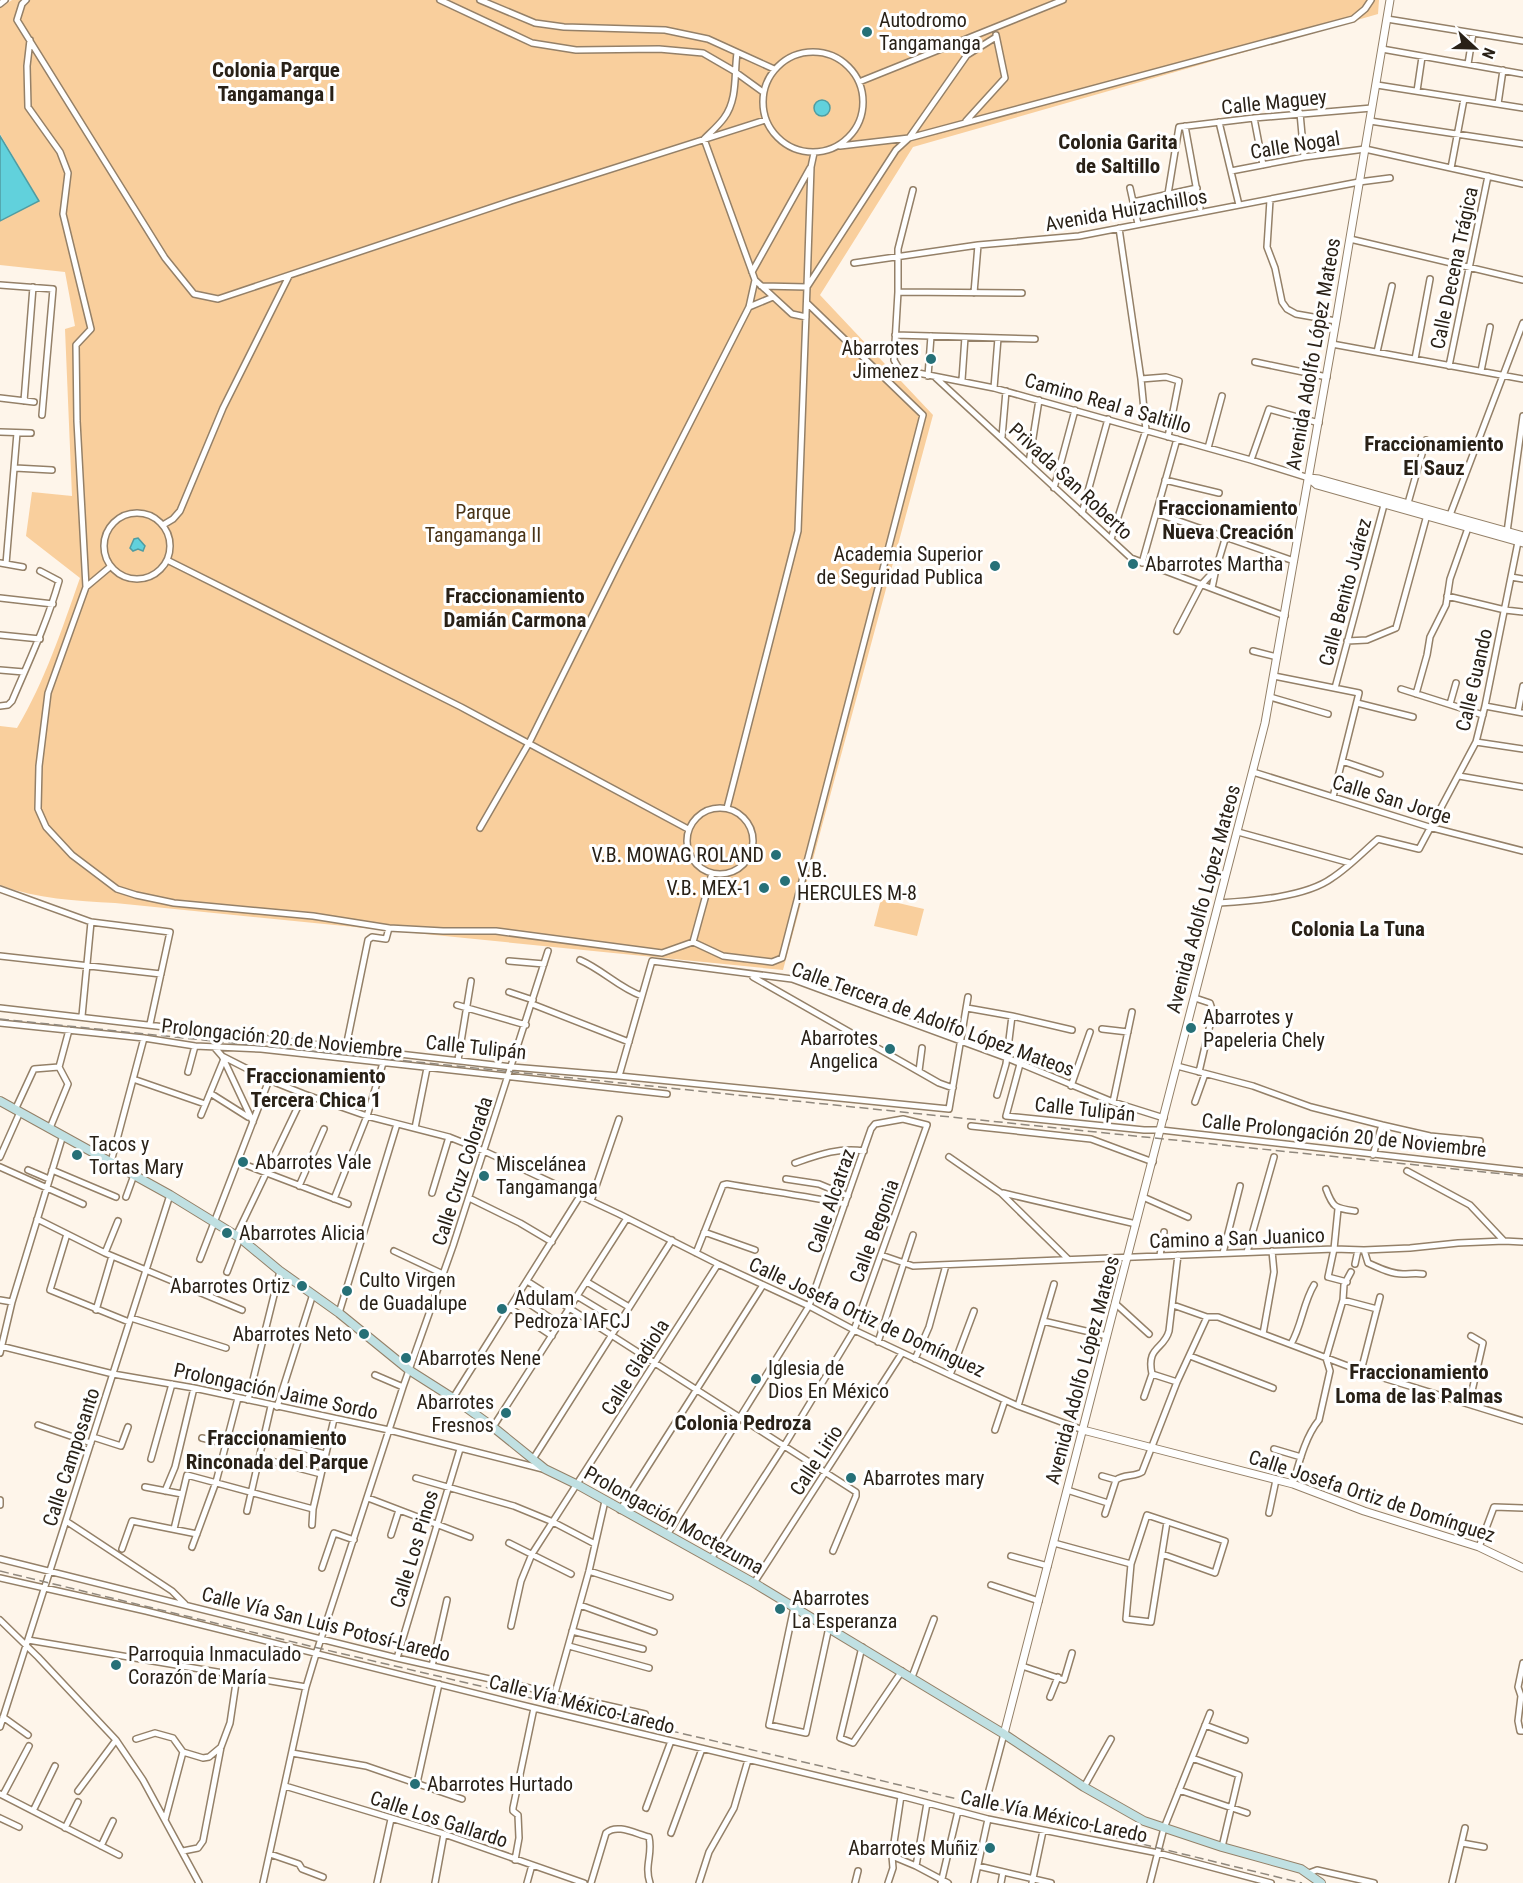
<svg xmlns="http://www.w3.org/2000/svg" width="1523" height="1883" viewBox="0 0 1523 1883" font-family="'Roboto Condensed',sans-serif">
  <style>
    .green { fill: #f9cf9d }
    .water { fill: #61d1dc; stroke: #509ca1; stroke-width: 1.5 }
    .lines { fill: none; stroke-linecap: round; stroke-linejoin: round }
    .minor-casing { stroke: #948068; stroke-width: 8 }
    .tertiary-casing { stroke: #948068; stroke-width: 9 }
    .secondary-casing { stroke: #948068; stroke-width: 10 }
    .minor { stroke: #fff; stroke-width: 5 }
    .tertiary { stroke: #fff; stroke-width: 7 }
    .secondary { stroke: #c0e0e2; stroke-width: 8 }
    .rail { stroke: #90887d; stroke-width: 1.5; stroke-dasharray: 9 4.5; stroke-linecap: butt }
    .poi-dot { fill: #267077; stroke: #fff; stroke-width: 2 }
    .labels { text-anchor: middle; stroke-width: 6; stroke-linejoin: round; paint-order: stroke }
    .poi-label { font-size: 20px; fill: #292117; stroke: #fff; text-anchor: start }
    .street-label { font-size: 20px; fill: #292117; stroke: #fff }
    .park-label { font-size: 20px; fill: #4a3417; stroke: #fff }
    .neighbourhood-label { font-size: 21px; font-weight: bold; fill: #292117; stroke: #fff }
  </style>
  <rect width="100%" height="100%" fill="#fef5ea"/>
  <path class="green" d="M12,0H1379L1378,14L913,147L820,295L933,415L783,970L115,903C76,901 37,899 0,885V726L17,728C45,681 62,629 80,578L26,536L32,492L72,496L65,329L75,326L65,272L0,265V221L39,201L0,134V8Z
    M881,899L924,909L917,936L874,926Z"/>
  <path class="water" d="M814 108a8 8 0 1 1 16 0a8 8 0 1 1-16 0Z
    M0,136L39,201L0,221Z
    M138,538L145,546L143,551L138,549L133,551L130,548L134,539Z"/>
  <g class="lines">
    <g class="minor-casing">
      <path id="minor" d="M26,0L22,4L17,20L165,258L194,294L218,299L511,201L765,120
        M440,0L532,43L576,50L659,49L703,53L734,71L763,92
        M480,0L535,23L564,27L665,30L708,39L774,69
        M0,4L5,0
        M1387,19L1523,41
        M30,40L27,66L28,107L60,152L68,173L63,214L91,329L76,345L77,421L86,587
        M1382,49L1523,74
        M763 102a50 50 0 1 1 100 0a50 50 0 1 1-100 0Z
        M737,53C734,74 738,99 724,118C719,125 711,132 704,139L755,280L792,314L806,317
        M1468,64L1473,33
        M859,82L1063,0
        M1377,85L1523,108
        M1417,91L1422,57
        M1498,104L1503,70
        M1300,113L1304,157
        M1254,118L1263,165
        M966,121L1005,78L996,35
        M1370,121L1523,144
        M1219,122L1239,205
        M1185,126L1200,208
        M840,146L909,138L967,55L996,37
        M1451,168L1464,99
        M1231,171L1304,157L1365,149L1523,184
        M1130,188L1138,224
        M913,190L898,249V292L894,360L898,367L903,370L994,388L1251,460L1309,478
        M1168,194L1179,127L1254,118L1372,108
        M1270,200L1267,247L1275,268L1282,302L1287,309L1296,314L1336,321
        M1133,202L1197,188
        M1350,239L1523,280
        M854,263L978,245L1079,236L1359,182L1390,178
        M752,272L810,168
        M0,285L53,289L42,415
        M761,286L807,287L811,167L814,153
        M898,292L1022,293
        M974,293L978,245
        M749,307L773,297
        M895,335L1035,339
        M1332,344L1523,379
        M1377,352L1392,286
        M1415,359L1430,279
        M1255,362L1327,377
        M1449,366L1488,176
        M1481,371L1490,327
        M928,376L931,336
        M936,378L1131,558L1285,616
        M1141,379L1166,377L1179,381L1168,437
        M962,380L965,337
        M994,388L998,338
        M0,398L34,402
        M24,401L33,287
        M0,432L31,433
        M1002,437L1006,391
        M1208,448L1222,396
        M1251,460L1269,409L1319,423
        M1029,463L1039,400
        M15,468L52,470
        M1165,480L1219,493
        M1054,488L1075,410
        M1408,503L1426,440
        M104 546a33 33 0 1 1 66 0a33 33 0 1 1-66 0Z
        M1082,513L1108,419
        M1156,513L1294,561
        M1450,515L1523,323
        M163,525L173,519L180,511L223,408L289,276
        M1507,532L1523,416
        M1111,539L1146,430L1141,379L1119,228
        M167,560L461,707L688,829
        M0,563L23,567
        M1142,563L1177,439
        M6,564L17,433
        M111,566L86,587L48,693L39,766L38,809L46,827L72,855L117,889L136,895L174,903L313,916L389,928L443,931H496L662,953L693,942
        M1511,577L1523,579
        M1212,588L1216,569
        M1447,596L1505,610L1523,612
        M0,598L53,604
        M1177,631L1201,585L1216,569L1226,536
        M0,635L40,639
        M1347,641L1367,640L1396,628L1427,515
        M1253,651L1277,657
        M0,670L24,672
        M1274,676L1359,693L1333,797
        M1335,688L1384,505
        M1401,689L1483,715
        M1416,694L1427,655L1430,637L1446,605L1450,579L1468,528
        M1270,697L1328,714
        M1357,703L1413,717
        M1450,704L1456,683
        M0,706L8,705L12,701C29,661 47,623 59,581L40,571
        M1485,706L1523,713
        M1518,712L1523,686
        M1476,742L1523,749
        M1342,761L1380,774
        M1253,772L1429,827L1523,851
        M1459,776L1523,787
        M687 841a33 33 0 1 1 66 0a33 33 0 1 1-66 0Z
        M727,808L798,531L807,287L896,150L909,138L1353,19L1365,9L1371,0
        M480,828L529,743L618,564L749,307L755,280
        M1238,832L1350,863
        M712,873L693,942L723,956L772,962L782,958L923,415L807,303
        M0,889L91,922L170,932L150,1024
        M1219,903C1252,901 1306,897 1332,878C1349,867 1363,852 1378,839L1419,849L1476,742L1485,706L1518,542
        M0,956L161,974
        M580,960C603,970 619,988 642,996
        M509,961L544,964
        M753,977L939,1083L953,1088
        M509,992L533,1000
        M1195,998L1210,1003L1213,1012L1199,1072
        M532,1004L629,1042
        M457,1005L526,1025
        M0,1008L512,1067L619,1076L949,1109L968,997
        M967,1008L1012,1016L1072,1030
        M82,1016L91,922
        M0,1023L144,1038L195,1046L261,1049L667,1094
        M1102,1029L1128,1032
        M346,1047L368,940L372,937L386,939L389,928
        M215,1048L222,1056L269,1080L304,1094L367,1116L449,1137L484,1151L619,1214L718,1264L809,1306L854,1330L950,1375L1018,1406L1083,1430
        M222,1056L253,1122
        M458,1060L471,981
        M1020,1064L1006,1116L1144,1130H1161L1523,1171
        M1177,1066L1253,1086L1311,1107L1382,1125L1430,1136L1480,1141
        M919,1071L922,1048
        M188,1072L195,1046
        M619,1076L652,961L792,979L1007,1058L1113,1102L1164,1118
        M133,1079L205,1104
        M1071,1086L1090,1032
        M210,1093L248,1117
        M997,1095L1006,1064L1012,1016
        M1113,1102L1132,1012
        M1195,1102L1205,1074
        M15,1110L34,1069L59,1067
        M201,1115L224,1059
        M971,1126L1091,1139L1153,1162
        M50,1128L68,1084L59,1067L69,1030
        M415,1128L427,1068
        M1373,1155L1382,1125
        M0,1157L20,1112
        M949,1157L1001,1193L1068,1259
        M111,1162L144,1038
        M238,1162L348,1204
        M795,1163C818,1155 839,1147 864,1151
        M0,1167L83,1204
        M28,1170L49,1179
        M52,1170L116,1197
        M1407,1171L1470,1205L1504,1241
        M786,1179L819,1184L848,1196
        M299,1186L324,1129
        M1326,1189C1333,1208 1335,1208 1355,1211
        M432,1193L449,1137
        M1003,1193L1136,1224
        M126,1197L134,1175
        M1143,1197L1188,1217
        M469,1198L520,1223L552,1242
        M334,1199L367,1116L383,1063
        M591,1201L619,1119
        M1338,1209L1334,1249L1328,1277L1347,1282
        M37,1219L105,1253L242,1310
        M704,1232L755,1250
        M67,1234L50,1290L129,1322
        M236,1236L304,1094
        M1364,1250L1368,1263C1379,1268 1391,1274 1403,1274C1410,1274 1416,1273 1423,1274
        M394,1251L443,1274
        M1247,1252L1274,1157
        M105,1253L118,1221
        M696,1253L723,1185L727,1184C767,1191 806,1196 845,1204
        M1223,1253L1240,1186
        M881,1255L913,1266L1334,1249L1364,1250L1410,1248L1458,1243L1504,1241L1523,1242
        M1160,1255L1164,1232
        M200,1259L269,1080
        M1355,1264L1358,1250
        M227,1272L240,1238
        M527,1281L856,1492V1496L833,1551
        M587,1282L629,1307
        M517,1296L560,1324
        M577,1296L620,1322
        M0,1300L12,1302
        M1343,1300L1377,1309
        M1116,1304L1149,1334
        M1173,1305L1207,1317H1218L1361,1371L1523,1421
        M510,1308L552,1336
        M96,1310L112,1256
        M339,1313L397,1124
        M131,1318L226,1348
        M1043,1321L1107,1336
        M1263,1334L1274,1272L1272,1251
        M878,1342L913,1235
        M1291,1344C1302,1325 1303,1303 1314,1285
        M0,1346L113,1374L194,1388L389,1430L543,1469
        M0,1353L12,1302L63,1135
        M1190,1356L1273,1388
        M915,1359L929,1327L946,1265
        M1361,1371L1380,1297
        M1152,1374C1146,1346 1164,1350 1169,1331L1178,1255
        M1152,1374L1177,1382
        M375,1375L403,1387
        M950,1375L974,1311
        M1144,1397L1152,1374
        M453,1398L580,1196
        M248,1400L280,1271
        M1469,1404L1483,1343L1471,1336
        M1018,1406L1054,1284
        M277,1407L313,1294
        M38,1425L91,1443
        M493,1427L627,1218
        M995,1430L1005,1400
        M93,1437L121,1446L128,1427
        M202,1438L227,1444
        M264,1438L325,1454
        M1274,1449L1301,1457
        M260,1458L321,1474
        M151,1459L172,1384
        M533,1459L672,1240
        M1102,1476L1116,1480C1124,1474 1135,1477 1142,1472L1177,1382L1207,1317
        M416,1478L514,1506L553,1522L595,1544
        M1293,1484C1299,1463 1305,1437 1319,1420L1330,1371L1326,1358L1343,1300L1344,1285L1351,1272
        M145,1487L182,1494
        M1067,1490L1108,1503
        M165,1491L175,1467L194,1388
        M368,1498L470,1537
        M0,1500V1505
        M620,1510L763,1285
        M247,1511L271,1406
        M1269,1513L1276,1480
        M1105,1514L1116,1480
        M66,1521L172,1591L185,1604
        M312,1525L313,1509L334,1419
        M174,1529L187,1475L313,1509
        M391,1535L399,1510
        M667,1535L809,1306L871,1129L875,1124L903,1119L927,1125L854,1330L784,1446L711,1559
        M509,1543L571,1574
        M1054,1543L1131,1564
        M192,1547L216,1482L238,1398
        M1479,1547L1494,1507L1523,1508
        M122,1549L132,1521L197,1534
        M1162,1554L1215,1573L1225,1541L1147,1515L1131,1564L1126,1619L1151,1622L1167,1522
        M1011,1556L1048,1566
        M0,1559L397,1658L645,1714
        M322,1568L334,1533L354,1540
        M589,1571L670,1597
        M0,1578L146,1611L534,1708L901,1796L988,1819L1158,1853L1271,1883
        M754,1583L902,1353
        M991,1585L1039,1601
        M580,1605L654,1632
        M794,1607L769,1725L806,1733L829,1627
        M0,1620L38,1657L116,1740L143,1780L199,1883
        M511,1626L521,1581L532,1554L718,1264
        M572,1631L643,1649
        M28,1640L306,1687
        M569,1646L649,1668
        M862,1647L840,1738L853,1743L902,1671
        M397,1658L460,1449
        M1523,1663L1518,1687L1521,1696L1518,1721L1520,1731H1523
        M432,1666L447,1600
        M1022,1666L1064,1680L1072,1653
        M912,1677L934,1619
        M555,1693L589,1571L605,1501
        M1050,1697L1058,1677
        M3,1717L28,1735
        M1205,1725L1245,1740
        M0,1727L170,1195
        M136,1739L155,1733L173,1738L183,1752L203,1758L209,1757L221,1747
        M292,1753L366,1766L462,1799
        M1192,1758L1239,1775L1222,1847
        M417,1783L439,1684
        M285,1786L444,1834L584,1883
        M1084,1787L1111,1739
        M1179,1790L1247,1813
        M78,1791L116,1740
        M0,1794L119,1855
        M988,1794L1004,1734
        M3,1795L29,1746
        M646,1808L671,1741
        M33,1811L55,1766
        M0,1818L19,1827
        M165,1820L183,1752
        M65,1828L78,1802
        M671,1833L702,1749
        M1462,1843L1484,1847
        M101,1846L113,1821
        M183,1851L198,1848L203,1841L221,1747L230,1723L237,1676
        M270,1854L299,1864L302,1869L323,1877
        M892,1856L916,1866L948,1883
        M515,1860L519,1838L518,1815L513,1811V1808L534,1708
        M916,1866L927,1803
        M978,1866L1051,1883
        M1309,1873L1317,1870L1374,1883
        M263,1883L306,1687L316,1654L403,1387L453,1246L548,951
        M377,1883L391,1819
        M435,1883L444,1834
        M527,1883L532,1865
        M591,1883L606,1833C617,1823 636,1834 649,1837C653,1855 644,1865 650,1883
        M699,1883L709,1852L734,1808L748,1760
        M855,1883L858,1871
        M888,1883L893,1868L892,1856L901,1796
        M941,1883L958,1811
        M974,1883L988,1819
        M1001,1883L1003,1872
        M1032,1883L1043,1831
        M1150,1883L1164,1828L1210,1713
        M1452,1883L1465,1828"/>
    </g>
    <g class="tertiary-casing">
      <path id="tertiary" d="M1309,478L1317,485L1523,543
        M1309,478L1319,479L1523,536
        M1083,1430L1293,1484L1364,1511L1479,1547L1523,1568
        M1004,1734L1265,723L1336,321L1390,0"/>
    </g>
    <g class="secondary-casing">
      <path id="secondary" d="M0,1101L170,1195L240,1238L280,1271L339,1313L409,1370L453,1398L493,1427L545,1469L578,1485L754,1583L1004,1734L1084,1787L1144,1821L1222,1847L1301,1869L1321,1883"/>
    </g>
    <use href="#minor" class="minor"/>
    <use href="#tertiary" class="tertiary"/>
    <use href="#secondary" class="secondary"/>
    <path class="rail" d="M0,1019L1523,1176
      M0,1571L318,1648L842,1771L1302,1883"/>
  </g>
  <g class="poi-dot">
    <circle cx="867" cy="32" r="6"/>
    <circle cx="931" cy="359" r="6"/>
    <circle cx="1133" cy="564" r="6"/>
    <circle cx="995" cy="566" r="6"/>
    <circle cx="776" cy="855" r="6"/>
    <circle cx="785" cy="881" r="6"/>
    <circle cx="764" cy="888" r="6"/>
    <circle cx="1191" cy="1028" r="6"/>
    <circle cx="890" cy="1049" r="6"/>
    <circle cx="77" cy="1155" r="6"/>
    <circle cx="243" cy="1162" r="6"/>
    <circle cx="484" cy="1176" r="6"/>
    <circle cx="227" cy="1233" r="6"/>
    <circle cx="302" cy="1286" r="6"/>
    <circle cx="347" cy="1291" r="6"/>
    <circle cx="502" cy="1309" r="6"/>
    <circle cx="364" cy="1334" r="6"/>
    <circle cx="406" cy="1358" r="6"/>
    <circle cx="756" cy="1379" r="6"/>
    <circle cx="506" cy="1413" r="6"/>
    <circle cx="851" cy="1478" r="6"/>
    <circle cx="780" cy="1609" r="6"/>
    <circle cx="116" cy="1665" r="6"/>
    <circle cx="415" cy="1784" r="6"/>
    <circle cx="990" cy="1848" r="6"/>
  </g>
  <g class="labels">
    <g class="poi-label">
      <text x="879" y="27">Autodromo<tspan x="879" dy="23">Tangamanga</tspan></text>
      <text x="919" y="355" text-anchor="end">Abarrotes<tspan x="919" dy="23">Jimenez</tspan></text>
      <text x="983" y="561" text-anchor="end">Academia Superior<tspan x="983" dy="23">de Seguridad Publica</tspan></text>
      <text x="1145" y="571">Abarrotes Martha</text>
      <text x="764" y="862" text-anchor="end">V.B. MOWAG ROLAND</text>
      <text x="797" y="877">V.B.<tspan x="797" dy="23">HERCULES M-8</tspan></text>
      <text x="752" y="895" text-anchor="end">V.B. MEX-1</text>
      <text x="1203" y="1024">Abarrotes y<tspan x="1203" dy="23">Papeleria Chely</tspan></text>
      <text x="878" y="1045" text-anchor="end">Abarrotes<tspan x="878" dy="23">Angelica</tspan></text>
      <text x="89" y="1151">Tacos y<tspan x="89" dy="23">Tortas Mary</tspan></text>
      <text x="255" y="1169">Abarrotes Vale</text>
      <text x="496" y="1171">Miscelánea<tspan x="496" dy="23">Tangamanga</tspan></text>
      <text x="239" y="1240">Abarrotes Alicia</text>
      <text x="359" y="1287">Culto Virgen<tspan x="359" dy="23">de Guadalupe</tspan></text>
      <text x="290" y="1293" text-anchor="end">Abarrotes Ortiz</text>
      <text x="514" y="1305">Adulam<tspan x="514" dy="23">Pedroza IAFCJ</tspan></text>
      <text x="352" y="1341" text-anchor="end">Abarrotes Neto</text>
      <text x="418" y="1365">Abarrotes Nene</text>
      <text x="768" y="1375">Iglesia de<tspan x="768" dy="23">Dios En México</tspan></text>
      <text x="494" y="1409" text-anchor="end">Abarrotes<tspan x="494" dy="23">Fresnos</tspan></text>
      <text x="863" y="1485">Abarrotes mary</text>
      <text x="792" y="1605">Abarrotes<tspan x="792" dy="23">La Esperanza</tspan></text>
      <text x="128" y="1661">Parroquia Inmaculado<tspan x="128" dy="23">Corazón de María</tspan></text>
      <text x="427" y="1791">Abarrotes Hurtado</text>
      <text x="978" y="1855" text-anchor="end">Abarrotes Muñiz</text>
    </g>
    <g class="street-label">
      <text transform="translate(1274 102) rotate(-6)" y="7">Calle Maguey</text>
      <text transform="translate(1295 145) rotate(-9)" y="7">Calle Nogal</text>
      <text transform="translate(1126 210) rotate(-10)" y="7">Avenida Huizachillos</text>
      <text transform="translate(1454 268) rotate(-78)" y="7">Calle Decena Trágica</text>
      <text transform="translate(1313 354) rotate(-80)" y="7">Avenida Adolfo López Mateos</text>
      <text transform="translate(1108 403) rotate(16)" y="7">Camino Real a Saltillo</text>
      <text transform="translate(1071 481) rotate(43)" y="7">Privada San Roberto</text>
      <text transform="translate(1345 592) rotate(-75)" y="7">Calle Benito Juárez</text>
      <text transform="translate(1474 680) rotate(-77)" y="7">Calle Guando</text>
      <text transform="translate(1392 799) rotate(17)" y="7">Calle San Jorge</text>
      <text transform="translate(1203 899) rotate(-75)" y="7">Avenida Adolfo López Mateos</text>
      <text transform="translate(933 1019) rotate(20)" y="7">Calle Tercera de Adolfo López Mateos</text>
      <text transform="translate(282 1038) rotate(6)" y="7">Prolongación 20 de Noviembre</text>
      <text transform="translate(476 1047) rotate(6)" y="7">Calle Tulipán</text>
      <text transform="translate(1085 1109) rotate(6)" y="7">Calle Tulipán</text>
      <text transform="translate(1344 1135) rotate(6)" y="7">Calle Prolongación 20 de Noviembre</text>
      <text transform="translate(462 1171) rotate(-72)" y="7">Calle Cruz Colorada</text>
      <text transform="translate(831 1201) rotate(-71)" y="7">Calle Alcatraz</text>
      <text transform="translate(874 1231) rotate(-70)" y="7">Calle Begonia</text>
      <text transform="translate(1237 1238) rotate(-2)" y="7">Camino a San Juanico</text>
      <text transform="translate(867 1317) rotate(25)" y="7">Calle Josefa Ortiz de Domínguez</text>
      <text transform="translate(635 1367) rotate(-58)" y="7">Calle Gladiola</text>
      <text transform="translate(1082 1370) rotate(-75)" y="7">Avenida Adolfo López Mateos</text>
      <text transform="translate(276 1391) rotate(12)" y="7">Prolongación Jaime Sordo</text>
      <text transform="translate(71 1457) rotate(-72)" y="7">Calle Camposanto</text>
      <text transform="translate(816 1460) rotate(-57)" y="7">Calle Lirio</text>
      <text transform="translate(1372 1496) rotate(18)" y="7">Calle Josefa Ortiz de Domínguez</text>
      <text transform="translate(674 1520) rotate(29)" y="7">Prolongación Moctezuma</text>
      <text transform="translate(414 1549) rotate(-73)" y="7">Calle Los Pinos</text>
      <text transform="translate(326 1624) rotate(14)" y="7">Calle Vía San Luis Potosí-Laredo</text>
      <text transform="translate(582 1704) rotate(14)" y="7">Calle Vía México-Laredo</text>
      <text transform="translate(1054 1816) rotate(12)" y="7">Calle Vía México-Laredo</text>
      <text transform="translate(439 1819) rotate(18)" y="7">Calle Los Gallardo</text>
    </g>
    <g class="park-label">
      <text x="483" y="519">Parque<tspan x="483" dy="23">Tangamanga II</tspan></text>
    </g>
    <g class="neighbourhood-label">
      <text x="276" y="77">Colonia Parque<tspan x="276" dy="24">Tangamanga I</tspan></text>
      <text x="1118" y="149">Colonia Garita<tspan x="1118" dy="24">de Saltillo</tspan></text>
      <text x="1434" y="451">Fraccionamiento<tspan x="1434" dy="24">El Sauz</tspan></text>
      <text x="1228" y="515">Fraccionamiento<tspan x="1228" dy="24">Nueva Creación</tspan></text>
      <text x="515" y="603">Fraccionamiento<tspan x="515" dy="24">Damián Carmona</tspan></text>
      <text x="1358" y="936">Colonia La Tuna</text>
      <text x="316" y="1083">Fraccionamiento<tspan x="316" dy="24">Tercera Chica 1</tspan></text>
      <text x="1419" y="1379">Fraccionamiento<tspan x="1419" dy="24">Loma de las Palmas</tspan></text>
      <text x="743" y="1430">Colonia Pedroza</text>
      <text x="277" y="1445">Fraccionamiento<tspan x="277" dy="24">Rinconada del Parque</tspan></text>
    </g>
  </g>
  <g transform="translate(1475 48) rotate(112)" stroke="#ffffff" stroke-width="4.5" paint-order="stroke">
  <path d="M0-4.5L10 22L0 15L-10 22Z" fill="#292117"/>
  <text y="-9" font-size="16" font-weight="bold" text-anchor="middle" fill="#292117">N</text>
  </g>
</svg>
